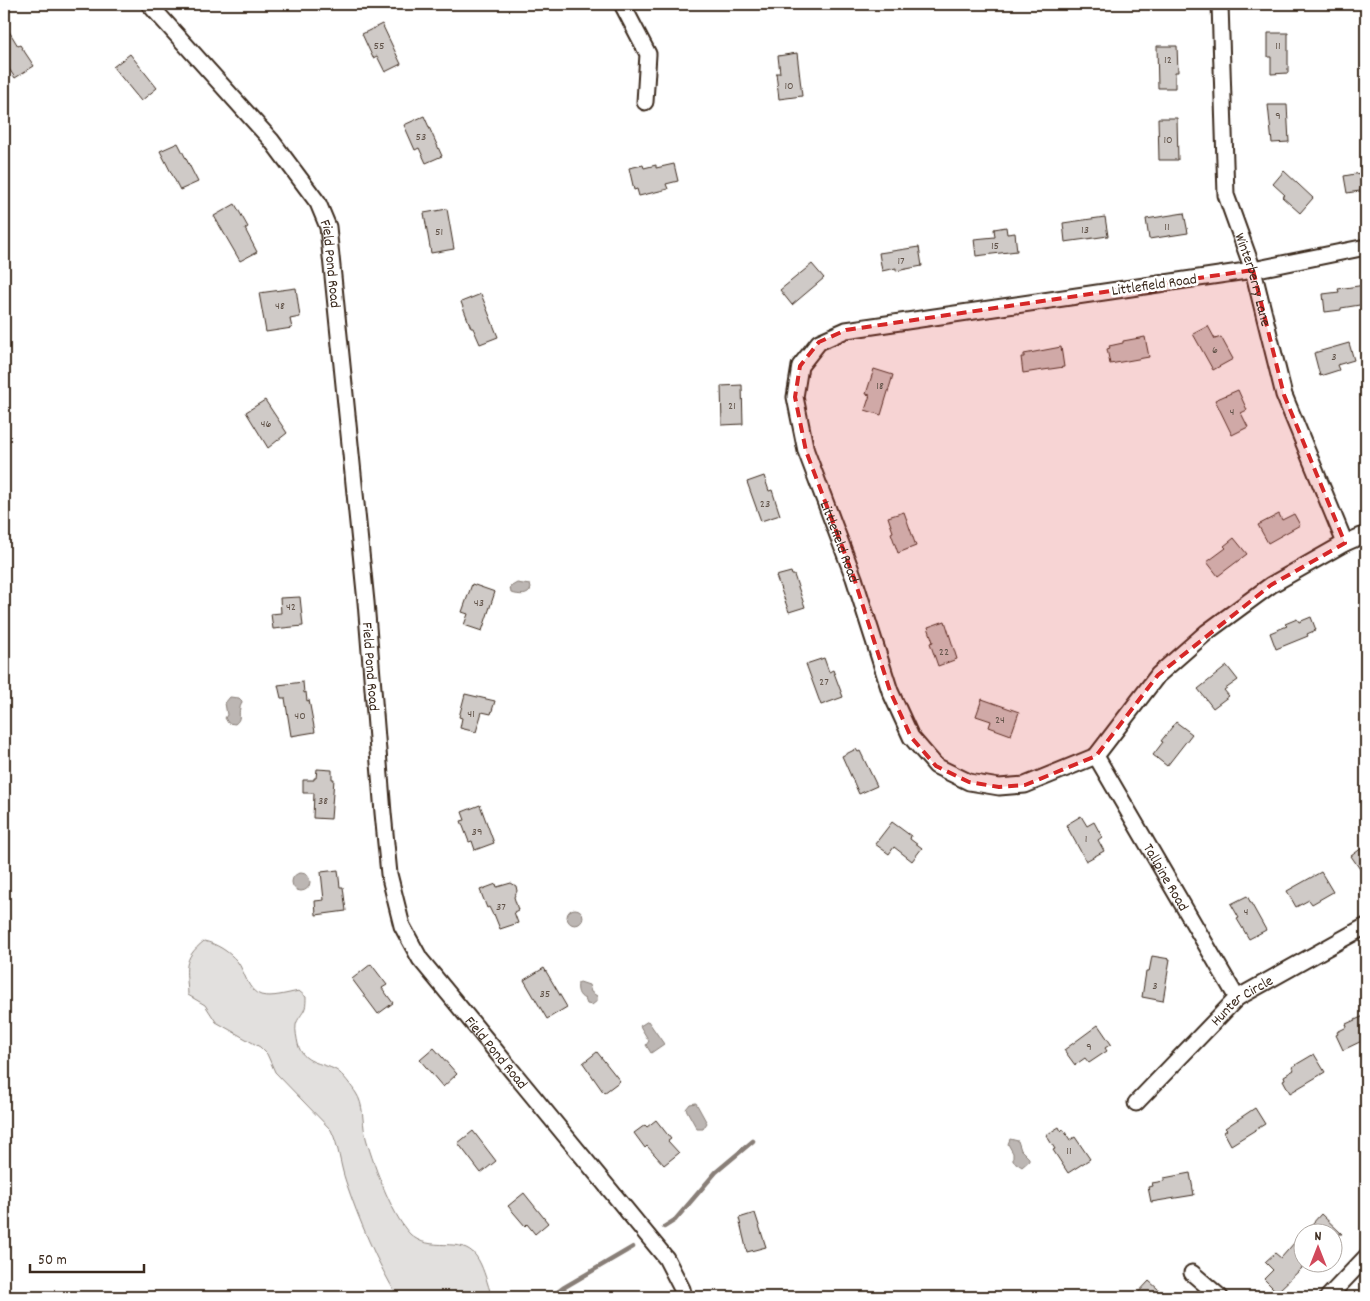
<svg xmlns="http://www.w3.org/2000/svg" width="1370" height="1301" viewBox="0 0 1370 1301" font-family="Dekko,sans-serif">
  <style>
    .green { fill: #e2e0de; stroke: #8e857e }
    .water { fill: #bcb6b3; stroke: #887e77 }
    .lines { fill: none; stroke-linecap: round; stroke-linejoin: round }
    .stream { stroke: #887e77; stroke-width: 4.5 }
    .building { fill: #cfcac7; stroke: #3b2a1e }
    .minor-casing { stroke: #3b2a1e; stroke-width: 19 }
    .path { stroke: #3b2a1e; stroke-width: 2.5; stroke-dasharray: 5 4; stroke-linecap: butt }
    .minor { stroke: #fff; stroke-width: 15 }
    .marked { fill: #d62828; fill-opacity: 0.2; stroke: #d62828; stroke-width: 4; stroke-dasharray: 10 6; stroke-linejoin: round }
    .labels { text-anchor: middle; stroke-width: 5; stroke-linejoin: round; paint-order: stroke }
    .number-label { font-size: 12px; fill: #605248 }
    .street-label { font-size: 15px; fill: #3b2a1e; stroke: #fff }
  </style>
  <rect width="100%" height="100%" fill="#fff"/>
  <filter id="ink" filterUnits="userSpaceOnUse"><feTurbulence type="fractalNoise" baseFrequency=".02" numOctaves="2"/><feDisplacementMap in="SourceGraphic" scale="10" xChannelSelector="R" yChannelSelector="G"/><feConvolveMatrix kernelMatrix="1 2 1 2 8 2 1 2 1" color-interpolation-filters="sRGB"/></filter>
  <g filter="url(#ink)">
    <path class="green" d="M204,941C217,944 228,951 237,961C245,971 247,991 261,995C272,998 288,993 299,991L306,997C306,1000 306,1005 305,1008C303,1014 297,1019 296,1025C295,1030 297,1039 298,1044C303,1064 321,1062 336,1070C343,1074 352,1087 356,1093C364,1105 362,1120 365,1134C371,1159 392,1216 410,1234C430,1254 461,1235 476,1256C483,1266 486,1279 490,1291L428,1297H398C378,1265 358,1218 346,1182C340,1165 339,1146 331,1130L275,1072L267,1054L260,1047L216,1022L205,1005L188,995C187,969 181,960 204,941Z"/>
    <path class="water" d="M517,583L530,585L531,588C529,597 519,595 511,593L510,587Z
      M230,697L239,698L242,701C242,704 240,706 240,708C238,715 242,719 235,724L228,723L225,718L227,715L225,703Z
      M292 882a9 9 0 1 1 18 0a9 9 0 1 1-18 0Z
      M567 917a8 8 0 1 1 16 0a8 8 0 1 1-16 0Z
      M580,982L589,985L591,992L597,996V1001L592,1005L587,1004L585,999C578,996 577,990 578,983Z
      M648,1021L664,1044L651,1053L646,1045L649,1041L640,1026Z
      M696,1103L707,1123L703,1129H697L686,1109L690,1104Z
      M1010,1139L1018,1141L1021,1150L1029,1158V1161L1022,1167L1013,1161V1153L1008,1144Z"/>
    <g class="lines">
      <path class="stream" d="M664,1227L675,1220L716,1172L753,1141
        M551,1297L563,1288L633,1247"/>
    </g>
    <path class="building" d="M4,23L18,46L20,45L34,66L15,78L4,61Z
      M382,24L401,64L385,72L377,56L373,58L362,34Z
      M1268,33H1288V73L1271,74V57H1268Z
      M1157,46H1177L1178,72H1175V88H1158Z
      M797,53L802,96L779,99L776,73H780L778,56Z
      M130,54L157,88L141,101L113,67Z
      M1268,105H1287L1289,142L1272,143Z
      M424,116L442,156L426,163L419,148L415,150L404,125Z
      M1158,118H1177L1178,160H1159Z
      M178,143L198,182L180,190L160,151Z
      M674,164L678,181L666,184L668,189L639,196L637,189L634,190L629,168L643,165L644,168L656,165V168Z
      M1284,171L1313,198L1300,213L1282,197L1285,195L1273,184Z
      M1366,172V190L1347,193L1344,176Z
      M235,204L248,227L245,229L257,252L240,261L214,216Z
      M447,209L454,249L431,253L424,213Z
      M1184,213L1188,233L1149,239L1146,219Z
      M1105,217L1108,236L1065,242L1063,223Z
      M1006,227L1007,234L1015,233L1017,251L976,256L974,239L995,237L994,229Z
      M919,247L922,266L896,271V268L882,271L879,253Z
      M812,264L824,278L792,305L780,290Z
      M1365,285L1366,304L1341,308V310L1325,312L1323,294L1339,292L1338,289Z
      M296,288L300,317L290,319L292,328L266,332L259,293Z
      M481,294L498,337L480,344L473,328H471L461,302Z
      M1208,326L1215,339L1221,337L1233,359L1213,370L1193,334Z
      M1145,337L1149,357L1110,364L1107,349L1110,348L1109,346L1123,343V341Z
      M1349,343L1354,360L1337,365L1339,370L1320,376L1314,353Z
      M1061,347L1064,367L1023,373L1021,357H1024V354Z
      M874,369L893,375L881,415L865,410L870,395L866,394Z
      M742,385L743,424L722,425L721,386Z
      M1238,390L1247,410L1241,413L1248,427L1232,435L1215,400Z
      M265,400L287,433L268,448L246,412Z
      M764,476L769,491L772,490L780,515L761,521L747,482Z
      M904,512L916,546L898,553L891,533L893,532L888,517Z
      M1279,514L1282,520L1294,514L1300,525L1268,543L1258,525Z
      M1234,538L1247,554L1218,576L1207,562L1226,548L1224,546Z
      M791,572L792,575H794L805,607L789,612L776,576Z
      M472,584L495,592L482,631L464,625L468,614L462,612Z
      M300,597L303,626L273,629L271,614L281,613L280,598Z
      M1311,617L1316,630L1307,634L1308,636L1276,649L1270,633L1287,626L1285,624L1297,619L1299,622Z
      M945,621L957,659L938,666L930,643L933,642L928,627Z
      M824,658L829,672L833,670L843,697L821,705L806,664Z
      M1227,666L1238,680L1224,690L1229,696L1213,708L1198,689Z
      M303,682L304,693L306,692L307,701L309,700L315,732L291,736L285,698H281L278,685Z
      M465,694L495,701L491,714L482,712L476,732L460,728L462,718L459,717Z
      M982,699L1019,712L1011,735L989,727L991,721L976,716Z
      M1176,722L1192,734L1167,766L1153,755L1163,742L1161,741Z
      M856,749L858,752L860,751L877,786L859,794L842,756Z
      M317,769L332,770V779H334L331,819L313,818L314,793H303V780H314V778H316Z
      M480,805L494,843L475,850L472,841L469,842L461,821L465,820L462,812Z
      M1081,816L1087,826L1094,822L1102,837L1098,840L1104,851L1086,861L1066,825Z
      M892,822L911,836L910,839L922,848L912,861L894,847L889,854L875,844Z
      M1366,845V878L1351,856Z
      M338,870L340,887H343L346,911L316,915L315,901L324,900L321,872Z
      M1321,872L1333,892L1312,904L1309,900L1296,907L1287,891Z
      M511,883L516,886L517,891L514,897L518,910L514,912L518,923L500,929L494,914L493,915L489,907L487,908L480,890L496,884L497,887Z
      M1247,896L1266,930L1249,939L1237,919L1239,918L1231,904Z
      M1152,956L1170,959L1163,1001L1142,997L1146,972H1149Z
      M371,964L387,985L382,988L393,1003L378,1014L352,979Z
      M544,968L567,1007L547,1019L524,980Z
      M1366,1015V1039L1343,1050L1336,1035L1338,1034L1337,1032L1347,1027L1346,1024Z
      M1098,1025L1111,1044L1105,1048L1107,1051L1089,1063L1085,1058L1075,1065L1064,1050Z
      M434,1048L457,1074L443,1087L420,1060Z
      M597,1052L620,1081L604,1093L583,1063Z
      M1314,1054L1325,1072L1290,1093L1283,1080L1285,1079L1284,1076L1294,1070L1292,1067Z
      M1255,1108L1265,1124L1231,1145L1224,1132L1227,1130L1225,1128Z
      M656,1120L671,1139L668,1141L679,1153L664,1165L647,1146L645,1148L634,1133L645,1125L647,1127Z
      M1059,1127L1061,1131L1063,1129L1070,1140L1075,1137L1090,1159L1068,1173L1053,1150L1055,1149L1046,1135Z
      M473,1131L496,1161L481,1173L458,1143Z
      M1190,1173L1194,1195L1151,1202L1148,1187L1153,1186L1152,1183L1164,1181V1178Z
      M524,1193L548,1223L535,1234L527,1224L525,1226L508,1206Z
      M755,1213L766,1247L747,1252L739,1218Z
      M1321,1214L1342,1234H1303Z
      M1302,1234V1268L1277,1292L1264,1279L1273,1270L1265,1262L1275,1253L1281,1258Z
      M1149,1281L1167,1297H1134Z"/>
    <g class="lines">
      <g class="minor-casing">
        <g id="minor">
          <path id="s1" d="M149,4L271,140L318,203L328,227L366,602L383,813L389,874L402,926L420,959L666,1258L682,1289L684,1297"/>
          <path d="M622,4L648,54L645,102"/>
          <path id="s2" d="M1220,4L1226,195L1253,270L1284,395L1345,543"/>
          <path id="s3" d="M1366,247L1253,270L846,330L819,342L800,366L795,397L806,451L854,578L890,691L911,737L936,766L969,782L999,787L1025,785L1096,756L1158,675L1207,632L1271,585L1345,543L1366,534"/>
          <path id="s4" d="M1096,756L1237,998"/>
          <path id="s5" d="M1136,1103L1237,998L1366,926"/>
          <path d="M1192,1273L1220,1297"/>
          <path d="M1328,1297L1366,1257"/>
        </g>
      </g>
      <path class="path" d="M766,1297L769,1296"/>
      <use href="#minor" class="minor"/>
    </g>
  </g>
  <path class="marked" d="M1253,270L1284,395L1345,543L1271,585L1158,675L1096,756L1025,785L999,787L969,782L936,766L911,737L890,691L854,578L806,451L795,397L800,366L819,342L846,330Z"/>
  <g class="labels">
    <g class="number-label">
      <text x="379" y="49">55</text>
      <text x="1278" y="49">11</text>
      <text x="1168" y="63">12</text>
      <text x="789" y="89">10</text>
      <text x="1278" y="119">9</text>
      <text x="421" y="140">53</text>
      <text x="1168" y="143">10</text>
      <text x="1167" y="230">11</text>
      <text x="1085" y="233">13</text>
      <text x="439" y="235">51</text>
      <text x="995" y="249">15</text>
      <text x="901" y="264">17</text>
      <text x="280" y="309">48</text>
      <text x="1215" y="353">6</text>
      <text x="1334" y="360">3</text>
      <text x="880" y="389">18</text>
      <text x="732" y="409">21</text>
      <text x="1232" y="415">4</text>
      <text x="266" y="427">46</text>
      <text x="765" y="507">23</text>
      <text x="479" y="606">43</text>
      <text x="291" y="610">42</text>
      <text x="944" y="655">22</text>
      <text x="824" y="685">27</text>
      <text x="471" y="717">41</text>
      <text x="300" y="719">40</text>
      <text x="1000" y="723">24</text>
      <text x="323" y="804">38</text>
      <text x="477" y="835">39</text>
      <text x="1086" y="842">1</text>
      <text x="501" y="910">37</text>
      <text x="1246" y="915">4</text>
      <text x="1155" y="989">3</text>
      <text x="545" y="997">35</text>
      <text x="1089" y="1050">9</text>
      <text x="1069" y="1154">11</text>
    </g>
    <g class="street-label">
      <text dy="5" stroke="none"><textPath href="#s1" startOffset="324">Field Pond Road</textPath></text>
      <text dy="5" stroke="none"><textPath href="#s2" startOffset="280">Winterberry Lane</textPath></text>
      <text transform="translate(1154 284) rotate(-8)" y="5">Littlefield Road</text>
      <text dy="5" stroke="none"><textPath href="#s3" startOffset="770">Littlefield Road</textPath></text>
      <text dy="5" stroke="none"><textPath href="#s1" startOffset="729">Field Pond Road</textPath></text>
      <text dy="5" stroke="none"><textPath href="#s4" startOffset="140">Tallpine Road</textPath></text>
      <text dy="5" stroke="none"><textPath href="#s5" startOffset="148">Hunter Circle</textPath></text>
      <text dy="5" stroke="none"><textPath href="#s1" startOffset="1149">Field Pond Road</textPath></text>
    </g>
  </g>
  <rect width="1370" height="1301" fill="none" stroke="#fff" stroke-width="20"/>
  <rect x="10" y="10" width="1350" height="1281" fill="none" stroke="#3b2a1e" stroke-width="2" filter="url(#ink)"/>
  <g transform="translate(1318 1248)"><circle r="24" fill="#ffffff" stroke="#b1aaa5"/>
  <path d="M0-4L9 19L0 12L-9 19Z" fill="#d1495b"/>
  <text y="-8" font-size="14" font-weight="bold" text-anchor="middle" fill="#3b2a1e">N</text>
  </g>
  <path d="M30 1264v8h114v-8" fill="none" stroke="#3b2a1e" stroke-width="2.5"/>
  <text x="38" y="1264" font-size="15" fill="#3b2a1e" stroke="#ffffff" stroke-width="4" paint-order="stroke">50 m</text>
</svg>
